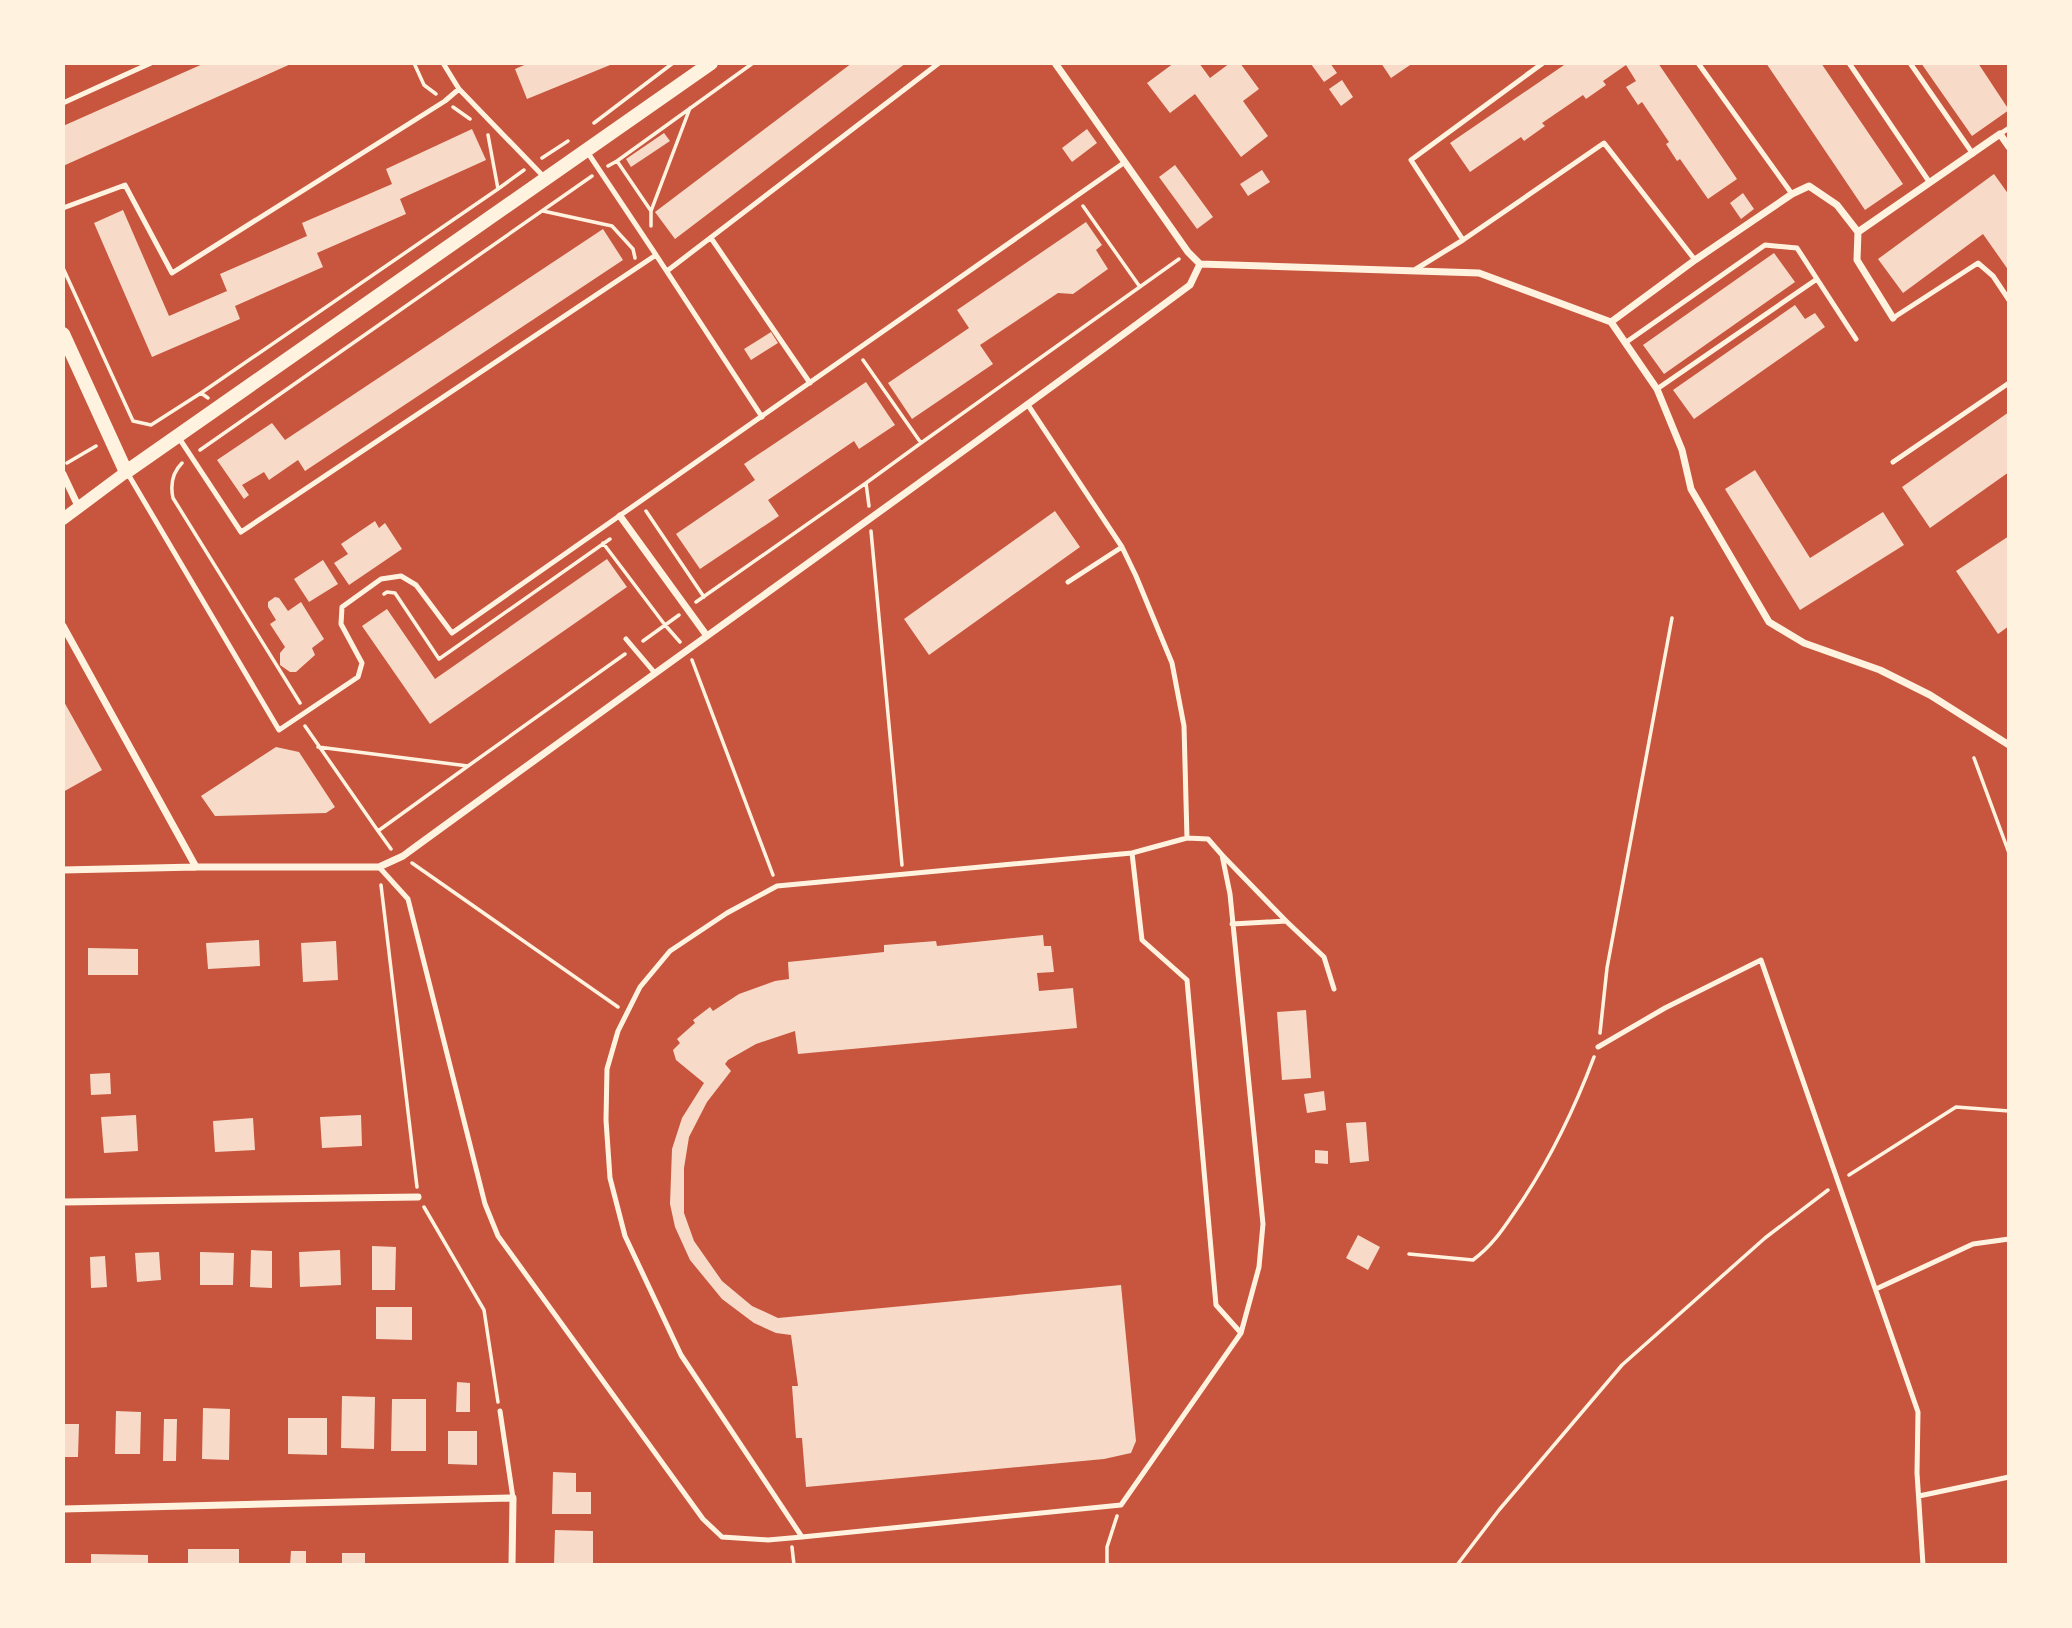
<svg xmlns="http://www.w3.org/2000/svg" width="2072" height="1628" viewBox="0 0 2072 1628" font-family="Manrope,sans-serif">
  <style>
    .building { fill: #f7dbc8 }
    .lines { fill: none; stroke-linecap: round; stroke-linejoin: round }
    .path { stroke: #fff3e0; stroke-width: 3.5 }
    .service { stroke: #fff3e0; stroke-width: 5 }
    .minor { stroke: #fff3e0; stroke-width: 7 }
    .tertiary { stroke: #fff3e0; stroke-width: 12 }
    .secondary { stroke: #fff3e0; stroke-width: 14 }
  </style>
  <rect width="100%" height="100%" fill="#c8553d"/>
  <path class="building" d="M205,63H293L63,166V126Z
    M529,63H615L527,99L515,69Z
    M852,63H906L675,239L655,212Z
    M1174,63H1199L1210,78L1230,63H1240L1259,89L1243,101L1268,136L1241,157L1195,94L1170,113L1147,83Z
    M1313,63H1330L1337,73L1324,82L1311,64Z
    M1381,63H1413L1391,78Z
    M1567,63H1658L1737,179L1708,199L1680,159L1677,161L1666,144L1669,142L1642,102L1638,105L1626,87L1636,81L1626,65L1603,81L1606,85L1586,99L1583,95L1542,123L1545,126L1524,141L1521,137L1470,172L1450,143Z
    M1766,63H1821L1903,184L1865,210Z
    M1921,63H1978L2009,110L1972,136Z
    M1342,80L1353,97L1341,106L1329,89Z
    M472,129L486,160L400,199L406,214L317,253L323,267L235,306L240,319L152,357L94,223L123,210L169,316L227,291L220,274L307,236L302,223L392,184L386,169Z
    M1087,129L1097,143L1072,162L1062,148Z
    M664,133L670,141L631,167L626,159Z
    M1175,165L1213,217L1197,229L1159,177Z
    M1262,170L1270,182L1248,196L1240,184Z
    M1994,174L2009,195V271L1983,234L1903,293L1878,259Z
    M1743,193L1754,209L1741,219L1730,203Z
    M1086,222L1102,245L1096,250L1108,269L1073,294L1058,293L980,345L993,364L912,419L888,383L969,328L957,310Z
    M603,229L623,260L305,471L298,460L269,480L264,472L242,485L249,495L244,499L217,460L272,423L285,440Z
    M1774,253L1795,282L1664,374L1643,345Z
    M1795,305L1805,319L1815,313L1825,327L1694,419L1673,390Z
    M771,332L778,343L751,360L744,349Z
    M866,382L895,425L859,449L854,441L768,500L779,516L700,569L676,534L755,480L744,464Z
    M2009,412V472L1930,528L1902,487Z
    M1755,470L1810,558L1883,512L1904,545L1800,610L1725,489Z
    M1055,511L1080,547L929,655L904,619Z
    M375,521L379,528L385,523L402,549L349,585L334,563L348,554L341,544Z
    M2009,536V626L1998,634L1956,571Z
    M607,559L627,587L430,724L362,626L387,609L435,679Z
    M323,560L338,584L309,602L294,579Z
    M275,597L279,598L288,611L301,602L324,639L312,648L315,655L296,672H290L280,665V653L285,647L270,624L276,620L268,607V602Z
    M63,700L102,770L63,792Z
    M276,747L299,752L335,807L326,813L215,816L201,796Z
    M1043,935L1044,946H1051L1054,972L1037,973L1039,991L1073,988L1077,1028L798,1054L795,1031L756,1044L728,1060L725,1064L731,1071L707,1102L689,1137L684,1168V1213L694,1241L722,1281L752,1306L778,1318L1121,1285L1136,1441L1131,1453L1104,1459L806,1487L802,1438H796L792,1386H798L791,1335L776,1333L754,1323L722,1299L690,1260L675,1227L670,1204L672,1149L682,1118L704,1083L676,1060L673,1050L680,1043L677,1039L695,1023L693,1020L710,1007L713,1011L739,994L775,981L789,979L788,962L884,952V945L936,941L937,946Z
    M259,940L260,966L208,969L206,943Z
    M336,941L338,980L303,982L301,943Z
    M88,948L138,949V975H88Z
    M1306,1010L1311,1078L1282,1080L1277,1012Z
    M110,1073L111,1094L91,1095L90,1074Z
    M1324,1091L1326,1110L1307,1113L1304,1094Z
    M136,1115L138,1151L104,1153L101,1117Z
    M361,1115L362,1146L322,1148L320,1117Z
    M253,1118L255,1150L215,1152L213,1121Z
    M1366,1122L1369,1161L1350,1163L1346,1123Z
    M1315,1150L1328,1151V1164L1315,1163Z
    M1358,1235L1380,1247L1368,1270L1346,1258Z
    M372,1246L396,1247L395,1290H372Z
    M251,1250L272,1251V1288L250,1287Z
    M340,1250L341,1285L300,1287L299,1252Z
    M159,1252L161,1280L137,1282L135,1253Z
    M200,1252L234,1253L233,1285H200Z
    M105,1256L107,1287L91,1288L90,1257Z
    M376,1307H412V1340L376,1339Z
    M457,1382L470,1383V1412H456Z
    M342,1396L375,1397L374,1449L341,1448Z
    M392,1399H426V1451H391Z
    M203,1408L230,1409L229,1460L202,1459Z
    M116,1411L141,1412L140,1454H115Z
    M288,1418H327V1455L288,1454Z
    M164,1419H177L176,1461H163Z
    M63,1424H79L78,1457H63Z
    M448,1431H477V1465L448,1464Z
    M553,1472L576,1473V1492H591V1514H552Z
    M555,1530L593,1531V1565H554Z
    M188,1549H239V1565H188Z
    M291,1551H306V1565H290Z
    M342,1553H365V1565H342Z
    M91,1554L148,1555V1565H91Z"/>
  <g class="lines">
    <path class="path" d="M414,63L424,85L436,94
      M453,107L470,119
      M594,123L673,63
      M488,135L498,189L524,170
      M542,158L568,141
      M608,166L617,161
      M1083,206L1140,287
      M543,211L612,226L633,249L635,258
      M651,211L617,161L753,63
      M651,226V211L690,108
      M63,268L133,421L151,425L201,393
      M863,360L921,443L866,483
      M208,398L201,393L498,189
      M921,443L1179,259
      M200,450L592,176
      M67,463L96,446
      M182,463C172,473 170,484 173,498L300,703
      M646,511L704,597
      M871,531L902,865
      M603,543L665,625L680,642
      M384,594L387,592L395,593L439,659L610,539
      M696,602L866,483L869,506
      M643,641L679,615
      M692,660L773,875
      M305,726L378,831L468,766L318,747
      M1974,758L2009,853
      M468,766L625,654
      M378,831L391,849
      M412,863L618,1007
      M381,885L417,1187
      M1600,1033L1607,968L1672,618
      M1849,1175L1956,1107L2009,1111
      M424,1207L484,1310L498,1402
      M1409,1254L1473,1260C1493,1245 1503,1229 1518,1207C1550,1160 1574,1110 1594,1057
      M792,1547L794,1565
      M1107,1565V1547L1117,1516
      M1457,1565L1499,1510L1622,1365L1765,1238L1828,1190"/>
    <path class="service" d="M443,63L459,89L545,178
      M1698,63L1792,194
      M1849,63L1930,183
      M1910,63L1973,154
      M63,103L151,63
      M2000,134L2009,128
      M588,153L656,255
      M63,208L125,185L172,273L445,101L459,89
      M711,238L810,383
      M1463,240L1411,160L1543,63
      M1416,269L1463,240L1604,143L1695,260
      M667,271L939,63
      M1893,318L1978,263L1993,276L2009,300
      M1625,343L1765,245L1797,248L1817,279
      M1657,389L1817,279L1856,339
      M1028,405L1122,547L1136,576L1172,663L1184,726L1187,838
      M179,438L241,532L656,255L762,417
      M1893,462L2009,383
      M128,474L279,730L358,677L362,663L341,624L342,607L381,579L401,576L416,585L452,633L1125,162
      M1068,582L1122,547
      M626,639L654,672
      M1132,853L1142,940L1187,980L1216,1305L1241,1333
      M1222,855L1286,921
      M379,867L408,899L485,1204L498,1236L703,1519L722,1537L768,1540L802,1537L681,1355L625,1236L610,1178L606,1120L607,1069L618,1031L640,987L670,951L727,913L777,886L1132,853L1187,838L1208,839L1222,855L1230,894L1263,1224L1259,1267L1241,1333L1121,1505L802,1537
      M1232,924L1286,921L1324,957L1334,989
      M1598,1047L1665,1008L1761,960L1918,1412L1917,1473L1923,1565
      M1876,1289L1973,1244L2009,1239
      M500,1411L513,1498
      M1919,1496L2009,1477"/>
    <path class="minor" d="M1858,232L1857,260L1893,318
      M1200,264L1479,273L1611,322L1657,389L1682,450L1691,489L1769,622L1804,643L1880,670L1930,695L2009,745
      M1611,322L1695,260L1792,194L1809,186L1837,205L1858,232L2000,134L2009,147
      M63,474L79,508
      M620,516L707,636
      M63,626L196,867
      M63,870L196,867H379L403,856C664,665 929,479 1190,285L1200,264L1188,252L1055,63
      M63,1202L418,1197
      M63,1509L513,1498L512,1565"/>
    <path class="tertiary" d="M63,519L126,472"/>
    <path class="secondary" d="M63,334L126,472L711,63"/>
  </g>
  <rect width="2072" height="1628" fill="none" stroke="#fff3e0" stroke-width="130"/>
</svg>
